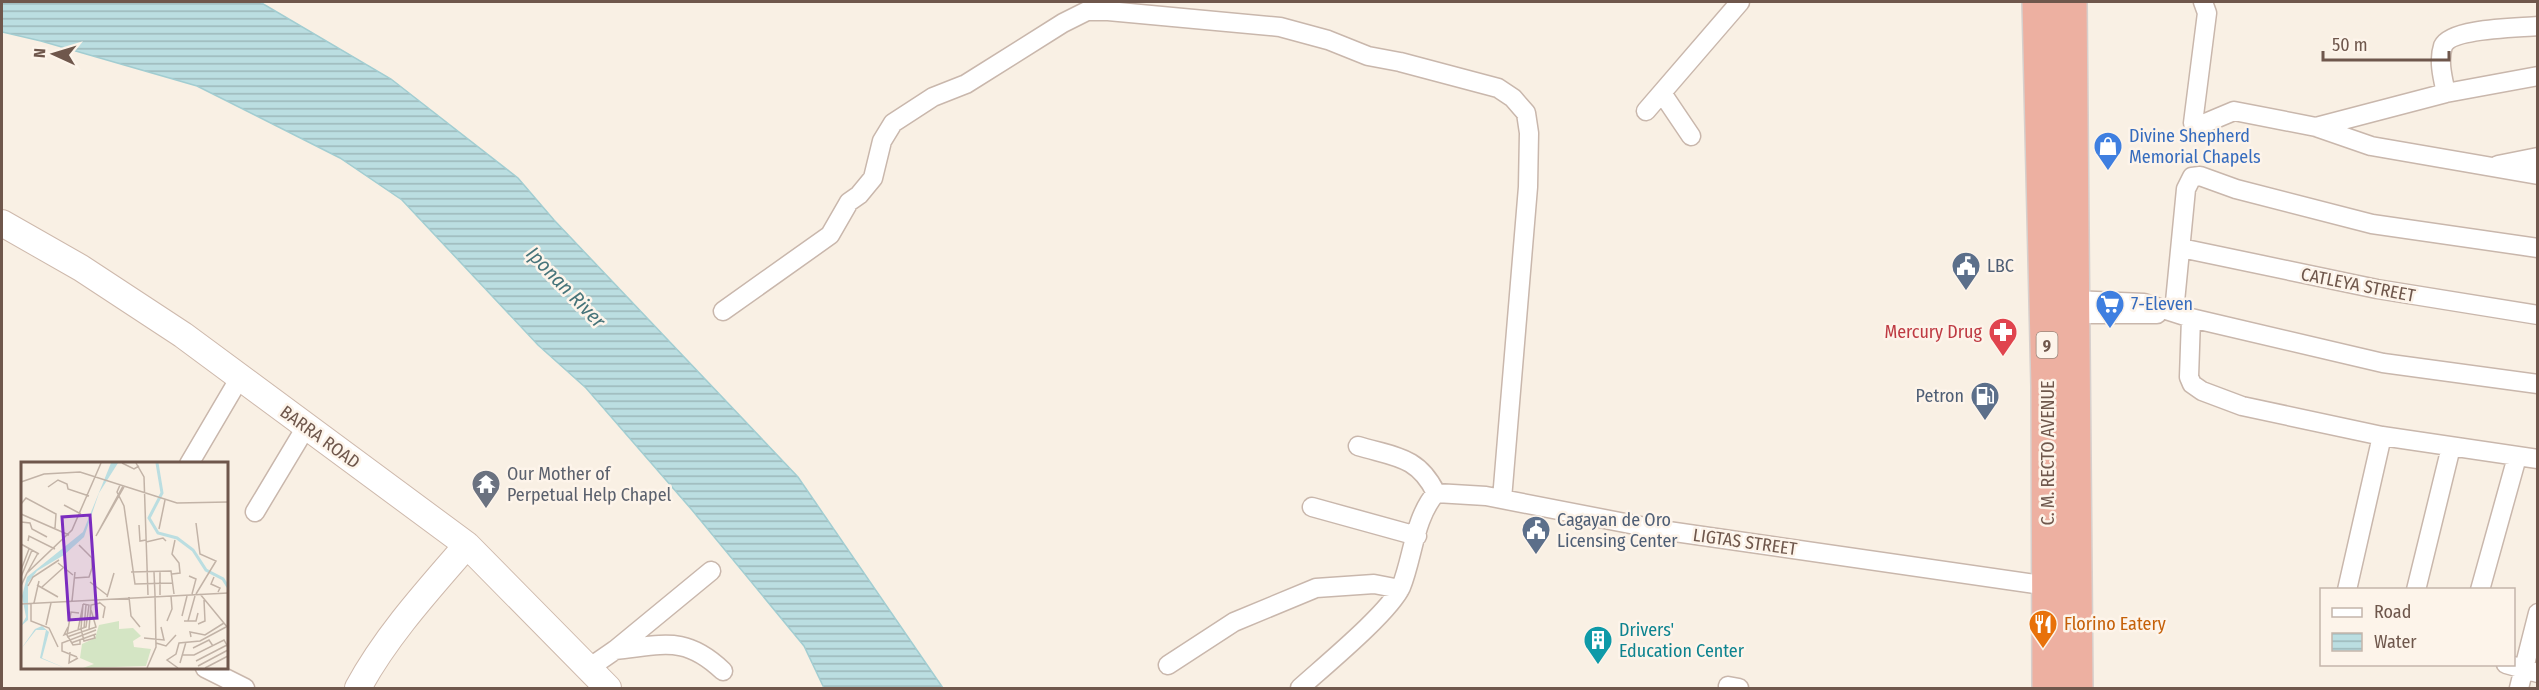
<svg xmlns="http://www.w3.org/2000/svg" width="2539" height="690" viewBox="0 0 2539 690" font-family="'Fira Sans Condensed',sans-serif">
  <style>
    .water { fill: url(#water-rules); stroke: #a2cdd1; stroke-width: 1.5 }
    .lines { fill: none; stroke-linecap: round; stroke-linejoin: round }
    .street-casing { stroke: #c9b7ac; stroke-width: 21 }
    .secondary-casing { stroke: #ceb9ac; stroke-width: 28 }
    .highway-casing { stroke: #d7d0cd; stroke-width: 36 }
    .street { stroke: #fff; stroke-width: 18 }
    .secondary { stroke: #fff; stroke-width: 26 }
    .highway { stroke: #edb0a1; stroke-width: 33 }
    .labels { text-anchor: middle; stroke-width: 5; stroke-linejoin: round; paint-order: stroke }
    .shield { fill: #fdf4ea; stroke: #9a867b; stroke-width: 1.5 }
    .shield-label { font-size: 16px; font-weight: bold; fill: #6f574c }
    .shop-label { font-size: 18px; fill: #366cbe; stroke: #fdf4ea; text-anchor: start }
    .service-label { font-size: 18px; fill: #4e5e75; stroke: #fdf4ea; text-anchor: start }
    .street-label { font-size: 18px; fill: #6f574c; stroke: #fdf4ea }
    .health-label { font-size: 18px; fill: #be3a42; stroke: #fdf4ea; text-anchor: end }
    .worship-label { font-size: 18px; fill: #5b616d; stroke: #fdf4ea; text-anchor: start }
    .food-label { font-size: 18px; fill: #c56008; stroke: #fdf4ea; text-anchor: start }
    .culture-label { font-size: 18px; fill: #0d838f; stroke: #fdf4ea; text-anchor: start }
    .water-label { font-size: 20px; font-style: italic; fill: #46747a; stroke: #fdf4ea }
    .inset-river { fill: none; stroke: #bbdee1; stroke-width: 3 }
    .inset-road { fill: none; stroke: #c2b3a7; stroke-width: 1.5 }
    .view { fill: #7b2cbf; fill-opacity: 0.15; stroke: #7b2cbf; stroke-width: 3 }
    .inset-edge { fill: none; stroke: #6f574c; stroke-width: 3 }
  </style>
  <defs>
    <pattern id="water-rules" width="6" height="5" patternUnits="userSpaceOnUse" patternTransform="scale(1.5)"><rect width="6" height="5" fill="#bbdee1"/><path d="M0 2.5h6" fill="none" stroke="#9cb7b9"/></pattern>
  </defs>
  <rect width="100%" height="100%" fill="#f9f0e4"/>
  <path class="water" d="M2,2H260L391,79L518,178L554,220L798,477L943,688H824L804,646L692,510L586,388L538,345L402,200L340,158L197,86L41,41L2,32Z"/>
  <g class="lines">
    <g class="street-casing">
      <path id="street" d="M2203,2L2207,13L2193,123L2203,124L2234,111L2316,127L2371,146L2538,175
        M1662,93L1691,136
        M2446,93C2443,79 2438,61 2443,46C2451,28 2518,28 2538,26
        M1646,111L1740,2
        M2316,127L2446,93L2538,76
        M2498,165L2538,157
        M2181,248L2377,289L2538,315
        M2072,300L2144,303L2191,318L2383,363L2538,384
        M723,311L830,235L849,202L859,195L873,178L882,141L893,123L933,97L966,84L1063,23L1087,11H1108L1280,27L1328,40L1368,56L1400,62L1498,88L1513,98L1526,113L1529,133L1528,187L1502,499
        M2174,312L2186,189L2192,177L2200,176L2236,189L2372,224L2538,248
        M2072,314H2157
        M2191,318L2189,377L2192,384L2202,391L2242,406L2382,436L2538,459
        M1358,446C1395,457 1418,456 1436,493
        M189,464L239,379
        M1312,507L1417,536
        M255,512L306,427
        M2347,590L2382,436
        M2416,590L2451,447
        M2480,590L2517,457
        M615,650C664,645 685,635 723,671
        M2506,664L2538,673
        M1168,665L1234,622L1316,588L1374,584L1400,589
        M205,668L245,688
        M589,668L615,650L711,571
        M1728,686L1739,688
        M1300,688C1323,667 1389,613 1401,587C1413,558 1414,518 1436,493L1486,496L1661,530L2056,587
        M2519,688L2538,613"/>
    </g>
    <g class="secondary-casing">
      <path id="secondary" d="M2,223L81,268L183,335L467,545L608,688
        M358,688C386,636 428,590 467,545"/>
    </g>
    <g class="highway-casing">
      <path id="highway" d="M2039,2L2048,386L2049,688
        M2070,2L2076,688"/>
    </g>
    <use href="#street" class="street"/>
    <use href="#secondary" class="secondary"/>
    <use href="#highway" class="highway"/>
  </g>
  <defs>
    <g id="shop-pin" transform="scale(1.5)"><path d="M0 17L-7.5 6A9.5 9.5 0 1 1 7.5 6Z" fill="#3f7fe0" stroke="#fdf4ea"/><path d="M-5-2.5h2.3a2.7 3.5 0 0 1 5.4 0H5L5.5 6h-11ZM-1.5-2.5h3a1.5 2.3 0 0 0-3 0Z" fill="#fff"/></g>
    <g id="civic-pin" transform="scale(1.5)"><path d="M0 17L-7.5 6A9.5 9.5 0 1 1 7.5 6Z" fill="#5c6f8a" stroke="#fdf4ea"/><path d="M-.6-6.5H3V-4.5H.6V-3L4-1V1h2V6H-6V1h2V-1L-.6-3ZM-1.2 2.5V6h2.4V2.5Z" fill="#fff"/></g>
    <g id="supermarket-pin" transform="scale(1.5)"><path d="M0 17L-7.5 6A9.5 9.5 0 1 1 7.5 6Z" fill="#3f7fe0" stroke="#fdf4ea"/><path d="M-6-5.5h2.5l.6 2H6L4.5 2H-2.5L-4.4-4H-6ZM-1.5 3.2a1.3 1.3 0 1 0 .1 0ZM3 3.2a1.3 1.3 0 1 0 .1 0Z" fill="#fff"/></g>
    <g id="pharmacy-pin" transform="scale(1.5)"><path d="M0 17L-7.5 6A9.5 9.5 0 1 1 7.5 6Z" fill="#e0444e" stroke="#fdf4ea"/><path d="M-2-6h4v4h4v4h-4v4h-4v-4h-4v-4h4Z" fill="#fff"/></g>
    <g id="fuel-pin" transform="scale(1.5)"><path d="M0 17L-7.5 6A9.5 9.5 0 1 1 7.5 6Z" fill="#5c6f8a" stroke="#fdf4ea"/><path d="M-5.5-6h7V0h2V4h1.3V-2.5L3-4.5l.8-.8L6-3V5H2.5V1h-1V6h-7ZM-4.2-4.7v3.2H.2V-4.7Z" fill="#fff"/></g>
    <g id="temple-pin" transform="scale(1.5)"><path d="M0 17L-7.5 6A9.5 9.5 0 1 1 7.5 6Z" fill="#6b7280" stroke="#fdf4ea"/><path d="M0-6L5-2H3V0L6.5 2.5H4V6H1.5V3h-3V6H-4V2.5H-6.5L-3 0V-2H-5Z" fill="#fff"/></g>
    <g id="restaurant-pin" transform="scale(1.5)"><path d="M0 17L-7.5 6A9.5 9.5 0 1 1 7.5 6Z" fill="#e8710a" stroke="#fdf4ea"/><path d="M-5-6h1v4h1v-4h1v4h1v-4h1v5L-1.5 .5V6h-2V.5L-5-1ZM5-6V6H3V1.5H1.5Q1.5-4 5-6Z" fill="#fff"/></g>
    <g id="building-pin" transform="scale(1.5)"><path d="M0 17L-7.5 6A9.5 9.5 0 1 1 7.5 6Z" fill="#0f9aa8" stroke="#fdf4ea"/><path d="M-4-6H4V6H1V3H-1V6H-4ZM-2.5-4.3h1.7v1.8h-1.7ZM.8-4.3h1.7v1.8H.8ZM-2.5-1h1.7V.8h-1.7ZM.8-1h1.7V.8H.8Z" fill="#fff"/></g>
  </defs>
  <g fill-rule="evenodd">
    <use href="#shop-pin" x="2108" y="146"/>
    <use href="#civic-pin" x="1966" y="266"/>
    <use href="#supermarket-pin" x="2110" y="304"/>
    <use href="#pharmacy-pin" x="2003" y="332"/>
    <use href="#fuel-pin" x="1985" y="396"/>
    <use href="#temple-pin" x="486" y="484"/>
    <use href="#civic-pin" x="1536" y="530"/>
    <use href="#restaurant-pin" x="2043" y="624"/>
    <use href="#building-pin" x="1598" y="640"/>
  </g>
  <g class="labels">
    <rect class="shield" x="2036.5" y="332" width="21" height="26" rx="4.5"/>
    <g class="shield-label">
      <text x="2047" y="351">9</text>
    </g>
    <g class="shop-label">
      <text x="2129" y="142">Divine Shepherd<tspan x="2129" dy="21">Memorial Chapels</tspan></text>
      <text x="2131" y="310">7-Eleven</text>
    </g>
    <g class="service-label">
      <text x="1987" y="272">LBC</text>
      <text x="1964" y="402" text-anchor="end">Petron</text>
      <text x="1557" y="526">Cagayan de Oro<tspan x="1557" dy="21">Licensing Center</tspan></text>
    </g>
    <g class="street-label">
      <text transform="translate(2358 285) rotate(11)" y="6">CATLEYA STREET</text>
      <text transform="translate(320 437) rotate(36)" y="6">BARRA ROAD</text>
      <text transform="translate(2048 453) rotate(-90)" y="6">C. M. RECTO AVENUE</text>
      <text transform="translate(1745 542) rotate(8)" y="6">LIGTAS STREET</text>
    </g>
    <g class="health-label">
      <text x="1982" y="338">Mercury Drug</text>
    </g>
    <g class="worship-label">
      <text x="507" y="480">Our Mother of<tspan x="507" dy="21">Perpetual Help Chapel</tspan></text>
    </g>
    <g class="food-label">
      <text x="2064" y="630">Florino Eatery</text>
    </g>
    <g class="culture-label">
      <text x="1619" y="636">Drivers'<tspan x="1619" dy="21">Education Center</tspan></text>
    </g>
    <g class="water-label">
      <text transform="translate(566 287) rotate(46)" y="7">Iponan River</text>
    </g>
  </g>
  <g transform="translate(21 462)">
    <rect width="207" height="207" fill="#f9f0e4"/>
    <path d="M98,159V167L112,166L120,174L112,179L113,185L130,187L125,204L62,206L73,202L59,196L61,182L74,176L78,163Z" fill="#d4e5c4"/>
    <path d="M90,1H97L78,31L63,75L43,93L16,109L7,121V158L0,164L5,155L1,134L6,115L62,70ZM21,164L28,170L21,196L44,206L19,196L25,168H15L0,187L14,167Z" fill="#bbdee1"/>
    <path class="inset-river" d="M136,1L141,31L128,56L137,71L156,76L172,88L185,108L202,117L207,125"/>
    <path class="inset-road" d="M101,1L113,7L118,4M115,1L123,15L127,133M0,20L23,12L59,10L156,41L207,40M99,23L96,30L103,44L114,122L151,121M102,24L75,74L103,25M27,25L37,18L46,22L47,27L68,34M0,42L5,36L35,52L34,66M43,43L60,52M0,52L48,73M0,60L9,61L11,67L26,75M175,61L179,92L195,99L175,132M118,63L119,79L125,78M138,67L144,38M7,79L8,74L34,87M125,80L142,76L145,79M0,82L18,92M37,101L52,113M0,108L8,87M139,109V133M110,110L150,109L153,132M133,110L134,133M6,111L17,91M151,112L159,111L158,101L151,92L154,78M168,114L175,117L171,132M0,115L11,88M193,115L190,122L199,126L197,130M53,116L68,115L71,106V96L58,83M69,120L86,133M16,123L37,135M0,124L6,111L51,68L80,1M7,124L12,115L38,98M21,125L42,106M179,132L207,166M86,135L93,111M108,135L110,154L119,165M51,139L54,110M78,140L84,145L82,156M13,141L18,119M0,142L207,131M10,142V159L28,166L37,185M62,142L60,167L63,179L74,176L73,173M58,151L50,150L46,173L52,183L59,182V177M161,154L166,134M146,159L151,147L150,134M163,159H175L177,151M167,159L174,134M177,162L184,159L183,138M25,163L30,141M47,165L43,173L65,165L68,143L62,142M63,166L65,143M68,167L70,143L79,141M57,168L62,143M46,175L75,165L70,148M170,175L169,170L184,173L203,161M123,176L143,178L140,165M50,181L75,172M135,181L145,184L155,173M172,186L188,178L192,184M49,190L48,201L57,196M162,193H173L203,178L207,185M56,195L41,189V181L75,168M175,199L206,183M159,201L165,180M177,204L207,188M126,206L135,185L134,133M157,206L146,198L155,192L158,181L179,179L205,165M184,206L207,194"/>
    <path class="view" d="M69,53L76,156L48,158L41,55Z"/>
    <rect width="207" height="207" class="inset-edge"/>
  </g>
  <rect width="2539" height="690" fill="none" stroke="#6f574c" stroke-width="6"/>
  <rect x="2320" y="588" width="195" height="78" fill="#fdf4ea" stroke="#c4b5ab" stroke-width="1.5"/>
  <rect x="2332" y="608" width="30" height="9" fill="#ffffff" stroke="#c4b5ab" stroke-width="1.5"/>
  <text x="2374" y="618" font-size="18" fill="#6f574c">Road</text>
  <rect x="2332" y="633" width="30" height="18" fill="url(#water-rules)" stroke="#c4b5ab" stroke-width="1.5"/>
  <text x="2374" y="648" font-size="18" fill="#6f574c">Water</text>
  <g transform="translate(54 54) rotate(274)" stroke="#fdf4ea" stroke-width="4.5" paint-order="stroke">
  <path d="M0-4.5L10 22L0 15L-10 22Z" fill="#6f574c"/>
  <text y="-9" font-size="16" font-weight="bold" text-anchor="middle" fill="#6f574c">N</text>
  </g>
  <path d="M2323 51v9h126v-9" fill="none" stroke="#6f574c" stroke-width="3"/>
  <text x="2332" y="51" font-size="18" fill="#6f574c" stroke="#fdf4ea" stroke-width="4.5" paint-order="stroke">50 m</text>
</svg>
